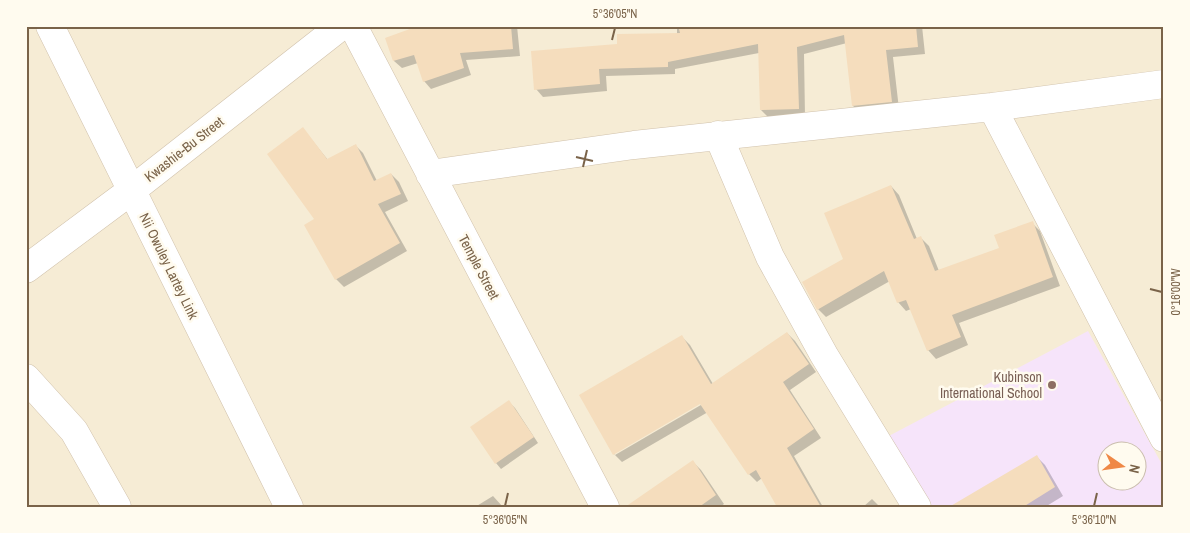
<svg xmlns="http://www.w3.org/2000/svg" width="1190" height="533" viewBox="0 0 1190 533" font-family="'Archivo Narrow',sans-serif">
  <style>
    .residential { fill: #f6ecd5; fill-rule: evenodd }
    .education { fill: #f6e4fa; fill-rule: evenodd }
    .shadow { fill: #0003 }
    .building { fill: #f5ddbd }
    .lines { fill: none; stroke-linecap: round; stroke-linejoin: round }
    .minor-casing { stroke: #d1c2ac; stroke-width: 29 }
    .minor { stroke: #fff; stroke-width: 28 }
    .ticks { fill: none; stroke: #7a6349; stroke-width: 2 }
    .education-dot { fill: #8d6e63; stroke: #fffbef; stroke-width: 2 }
    .labels { text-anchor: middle; stroke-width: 5; stroke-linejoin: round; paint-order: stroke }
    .street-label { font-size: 14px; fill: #7a6349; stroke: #fffbef }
    .education-label { font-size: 14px; fill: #785e54; stroke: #fffbef; text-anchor: end }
    .neatline { fill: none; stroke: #7a6349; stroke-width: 2 }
    .ticks-label { font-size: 12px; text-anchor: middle; fill: #7a6349 }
  </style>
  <rect width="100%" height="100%" fill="#fef9e8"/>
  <path class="residential" d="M26,26H1164V507H26ZM1108,450H1138V480H1108Z"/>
  <path class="education" d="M1088,331L1164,468V507H929L885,438ZM1108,450H1138V480H1108Z"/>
  <path class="shadow" d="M422,26H517L520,56L466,60L471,75L431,89L424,81L418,63L402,68L394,61L387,38Z
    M677,26H922L925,54L893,57L899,109L861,113L853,106L847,43L804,54L805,116L768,117L761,110L759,53L675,69V74L606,76L607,91L543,97L536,89L619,45L677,34Z
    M303,129L328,160L355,145L363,153L377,181L391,174L399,182L408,201L385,212L407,251L344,287L336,279Z
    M891,186L899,195L917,239L920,237L929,246L939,271L1000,249L1032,223L1040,231L1060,286L959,323L968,345L936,359L928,350L911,309L906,311L898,302L890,281L826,317L818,309L844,259Z
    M787,333L795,341L816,372L790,390L821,438L794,456L823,507H778L762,478L757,482L749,474L708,412L622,462L615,455L706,402L705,400L615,453V455L581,396L682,337L690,345L713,384Z
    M509,402L515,408L538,443L501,469L496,463Z
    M1037,457L1045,465L1063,496L1045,507H963Z
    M693,462L701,470L724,504L720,507H642Z
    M493,496L503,507H475Z
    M872,499L880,507H863Z"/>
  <path class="building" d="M418,26H511L513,49L460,53L464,68L423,82L414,55L393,61L385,38Z
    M692,26H916L918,47L886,50L892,102L852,106L844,35L797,47L799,109L760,110L758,44L668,62V67L599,69L600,84L534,90L531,51L617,44V34L680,33L679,29Z
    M303,127L327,159L356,144L374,181L391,173L401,194L378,204L400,243L335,280L304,225L314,219L267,154Z
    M891,185L914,239L921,236L935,271L999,248L994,235L1033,221L1053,277L952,315L961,337L927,351L906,300L897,303L884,271L817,310L802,282L843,259L824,213Z
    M787,332L809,364L783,382L814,429L787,448L821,507H777L756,470L748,475L700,404L613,455L579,395L682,335L711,384Z
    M509,400L534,437L495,464L470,427Z
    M1037,455L1055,487L1023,507H949Z
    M693,460L716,495L699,507H625Z"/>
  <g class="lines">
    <g class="minor-casing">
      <path id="minor" d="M50,26L289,507
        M353,26L605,507
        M992,107L1164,438
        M718,135L770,257L824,355L917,507
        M430,174L634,145L992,107L1164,84
        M26,269L132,190L341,26
        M26,378L74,431L117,507"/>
    </g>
    <use href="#minor" class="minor"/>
  </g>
  <path class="ticks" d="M612,40L615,28M576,157L593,161M583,167L587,150M1150,289L1162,292M505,506L508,493M1094,506L1097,493"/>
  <circle class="education-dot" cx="1052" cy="385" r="5"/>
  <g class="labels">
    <g class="street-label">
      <text transform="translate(184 149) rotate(-38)" y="5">Kwashie-Bu Street</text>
      <text transform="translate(169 266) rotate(64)" y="5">Nii Owuley Lartey Link</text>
      <text transform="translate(479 267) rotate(62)" y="5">Temple Street</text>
    </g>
    <g class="education-label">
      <text x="1042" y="382">Kubinson<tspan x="1042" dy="16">International School</tspan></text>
    </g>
  </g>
  <rect width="1190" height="533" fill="none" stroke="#fffbef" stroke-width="55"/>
  <g transform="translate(1122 466) rotate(103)"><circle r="24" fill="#fffbef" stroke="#cabead"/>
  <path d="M0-4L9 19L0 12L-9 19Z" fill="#ef8846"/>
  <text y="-8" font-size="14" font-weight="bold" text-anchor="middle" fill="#7a6349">N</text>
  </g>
  <rect x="28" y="28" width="1134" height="478" class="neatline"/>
  <g class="ticks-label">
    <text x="615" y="18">5°36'05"N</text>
    <text transform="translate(1176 292) rotate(-90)" y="4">0°16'00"W</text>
    <text x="505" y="524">5°36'05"N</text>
    <text x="1094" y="524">5°36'10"N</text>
  </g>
</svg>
